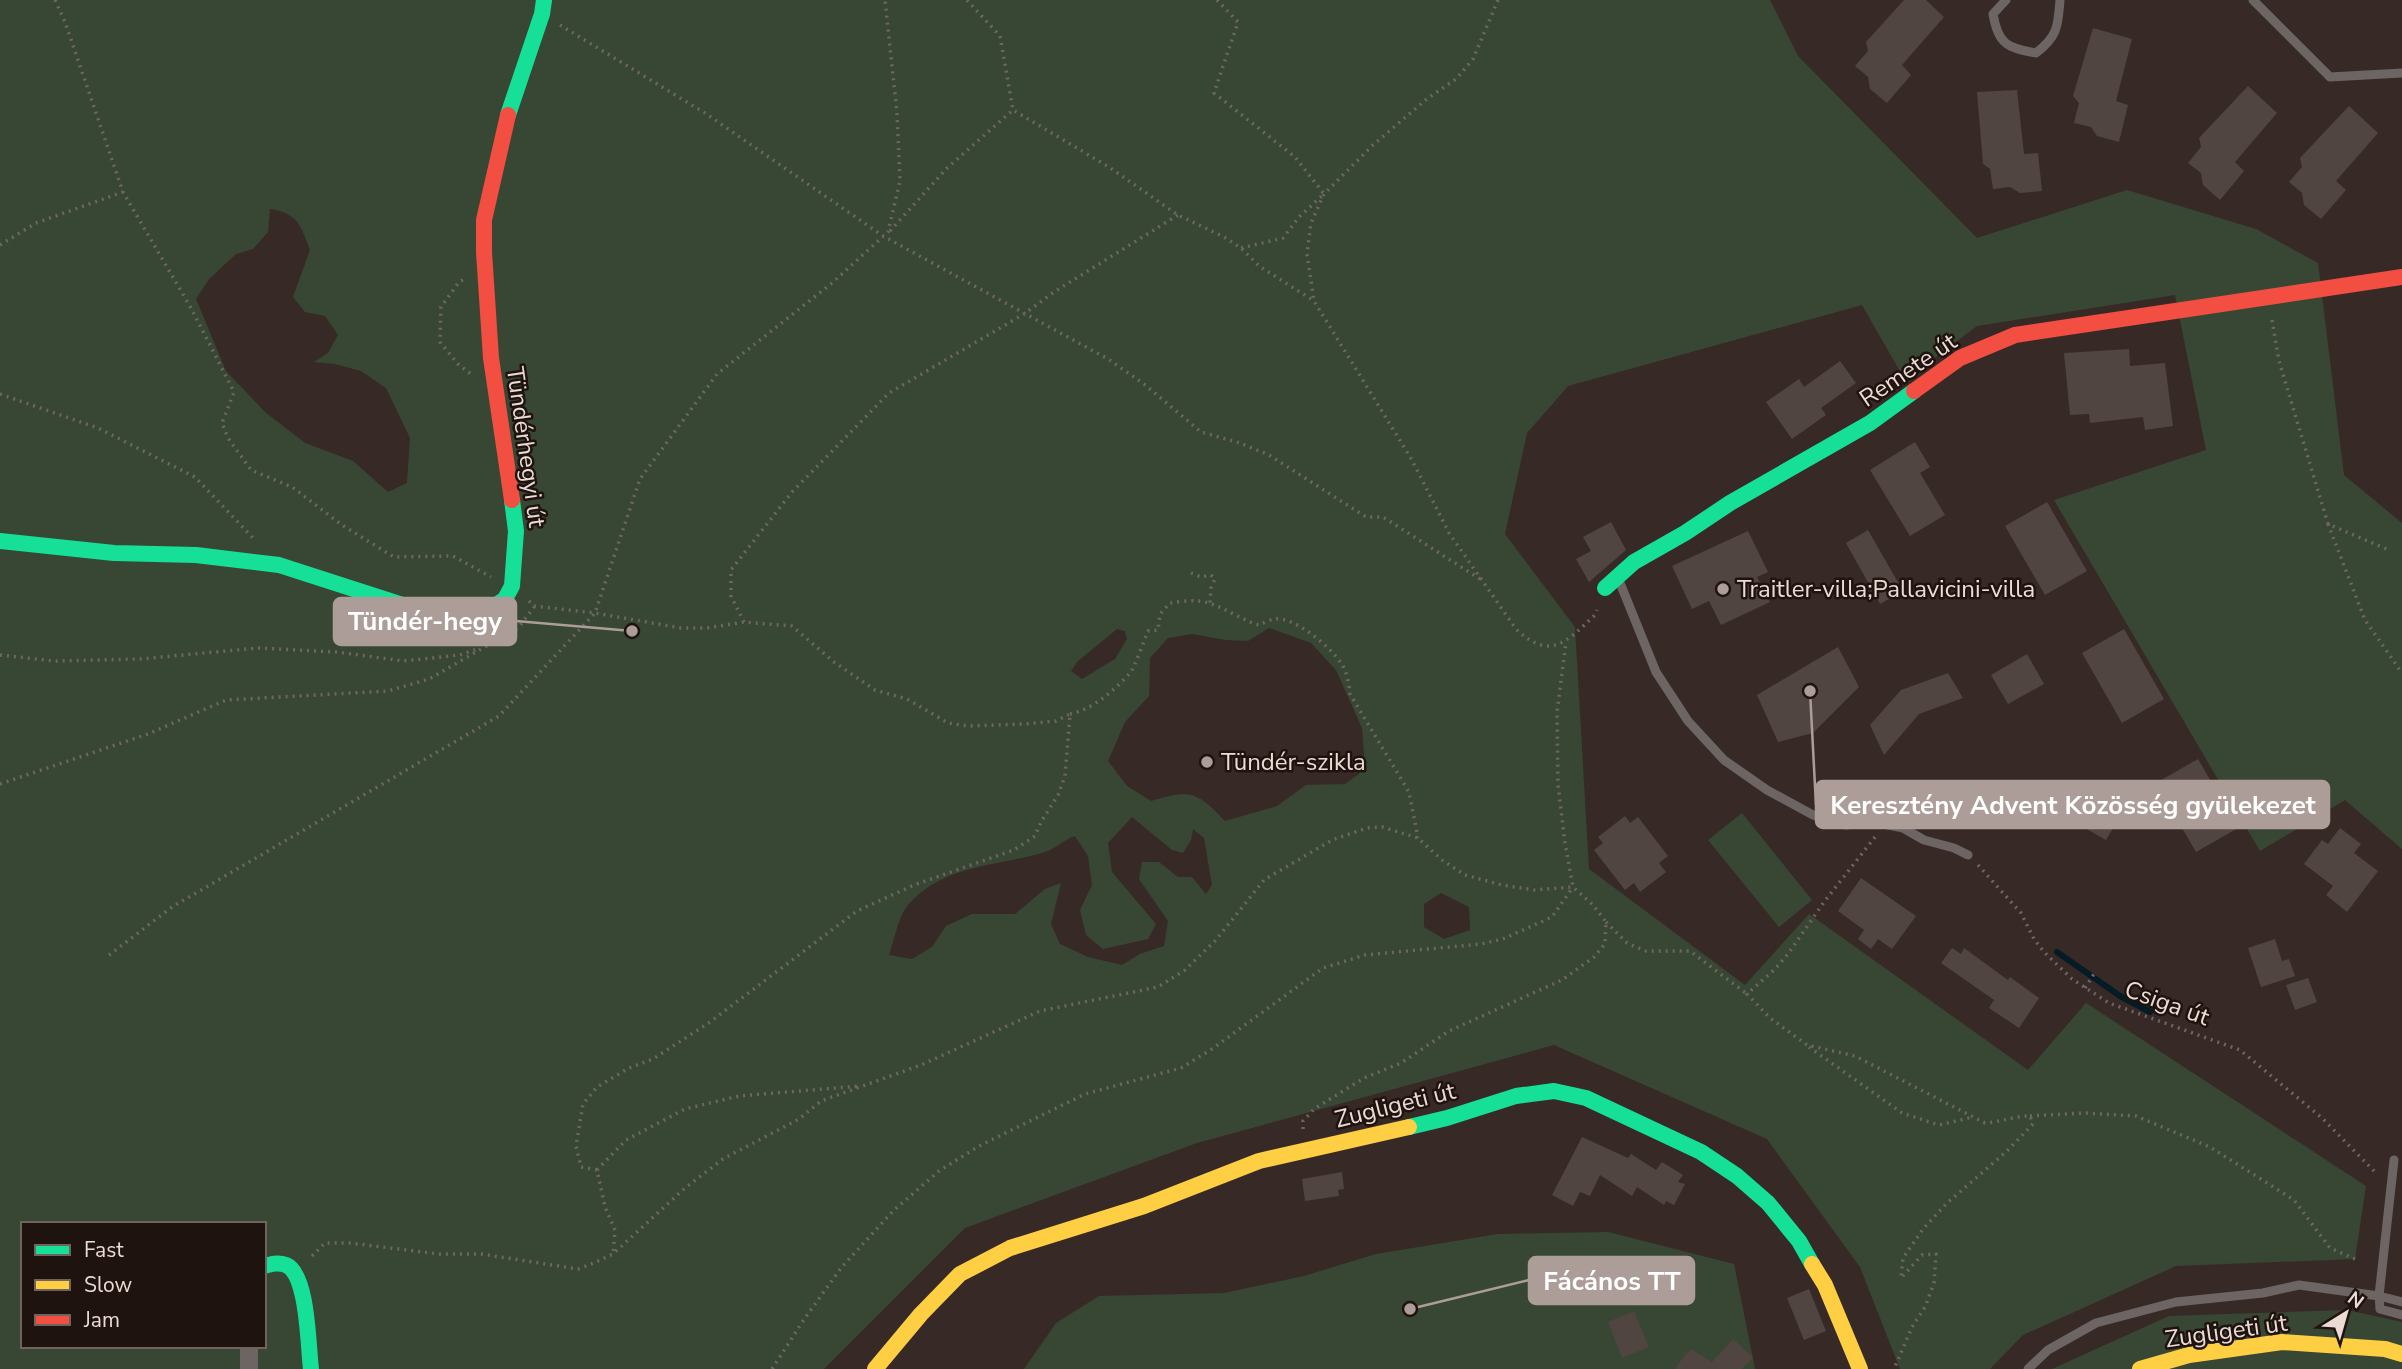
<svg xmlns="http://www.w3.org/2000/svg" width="2402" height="1369" viewBox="0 0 2402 1369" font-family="'Nunito Sans',sans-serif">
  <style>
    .green { fill: #384734; fill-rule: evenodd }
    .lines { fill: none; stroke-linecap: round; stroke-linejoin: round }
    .stream { stroke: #051b25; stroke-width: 6 }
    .building { fill: #504541 }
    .path { stroke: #6e6664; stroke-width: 3.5; stroke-dasharray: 2 5; stroke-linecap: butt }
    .lane { stroke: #6c6564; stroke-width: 9 }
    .street { stroke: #6c6564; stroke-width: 18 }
    .fast { stroke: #16e098; stroke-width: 16 }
    .slow { stroke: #ffcf43; stroke-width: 16 }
    .jam { stroke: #f24e42; stroke-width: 16 }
    .poi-dot { fill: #ad9d98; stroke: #1e130f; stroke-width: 2.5 }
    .labels { text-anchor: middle; stroke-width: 5; stroke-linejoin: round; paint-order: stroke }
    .street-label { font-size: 24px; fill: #ecdbd5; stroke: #1e130f }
    .poi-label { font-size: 24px; fill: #ecdbd5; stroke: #1e130f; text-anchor: start }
    .leader { fill: none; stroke: #ad9d98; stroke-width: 2.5 }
    .callout-dot { fill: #ad9d98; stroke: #1e130f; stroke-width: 2.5 }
    .callout { fill: #ad9d98; stroke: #ad9d98; stroke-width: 2.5 }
    .callout-label { font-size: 26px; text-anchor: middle; font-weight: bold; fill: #fff }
  </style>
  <rect width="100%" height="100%" fill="#372a26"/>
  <path class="green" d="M0,0H1770L1798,56L1977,238L2127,190L2256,229L2318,263L2344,475L2402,523V849L2345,800L2260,851L2054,500L2206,450L2175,295L1977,326L1905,380L1862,305L1568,386L1527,433L1505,534L1575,627L1589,869L1745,985L1809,914L2028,1070L2086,1003L2366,1186L2355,1259L2176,1266L2023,1335L1990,1369H1900L1860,1267L1767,1139L1554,1045L1197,1143L965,1228L824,1369H0ZM270,209C298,213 301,226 310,250L293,297L305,312L325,316L338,335L328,353L314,362L335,364L361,371L386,388L410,438L407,483L388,492L353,461L305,443L265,412L226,371L196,299L209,279L236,254L253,249L268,232ZM1269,628L1311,643L1336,670L1362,728L1364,755L1359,774L1345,784L1306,785L1277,806L1225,821C1197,791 1190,789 1151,801L1127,786L1108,761L1125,722L1149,696L1150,658L1168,638L1192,634L1226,640L1248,641ZM1117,629L1125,631L1127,639L1115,659L1082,679L1071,671L1078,661ZM1132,817L1172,850L1183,853L1191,840L1193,829L1204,838L1212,885L1206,894L1192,877H1178L1159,862H1142L1139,879L1168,921L1164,946L1140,954L1122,965L1088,957L1060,944L1051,924L1061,883L1045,889L1015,914H972L946,926L932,947L912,959L889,955C894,941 898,917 908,905C942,865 996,866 1042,853C1054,850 1063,840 1075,836L1088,856L1092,885L1080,910L1086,935L1103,949L1148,939L1156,924L1112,872L1108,843ZM1441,893L1469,907L1470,930L1444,939L1424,927V904ZM23,1224H264V1346H23Z
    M1742,813L1812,900L1779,927L1708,840Z
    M1608,1232L1734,1264L1755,1369H1024L1056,1323L1099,1296L1224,1293L1304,1276L1376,1254L1498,1234Z
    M2347,1310L2402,1322V1369H2052L2169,1316Z"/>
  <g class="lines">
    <path class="stream" d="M2057,952L2120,996L2150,1012"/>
  </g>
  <path class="building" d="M1904,0H1926L1944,17L1902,65L1911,75L1887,103L1870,89L1868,77L1855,66L1868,51L1866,42Z
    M2093,28L2132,39L2116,101L2128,105L2119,142L2097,136L2091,127L2074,123L2079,103L2073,96Z
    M2248,86L2277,113L2235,162L2244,171L2220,200L2203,185L2201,173L2188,163L2201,147L2199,138Z
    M2017,90L2024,154L2038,153L2042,191L2020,193L2010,187L1993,189L1990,169L1983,164L1977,92Z
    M2349,106L2378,133L2336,181L2346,190L2321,219L2304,205L2302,193L2289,182L2302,167L2300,158Z
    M2129,349L2130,366L2165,363L2173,426L2145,430L2143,417L2090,423L2089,414L2070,415L2064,353Z
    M1840,361L1856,383L1821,408L1826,415L1792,439L1766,402L1799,379L1804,387Z
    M1915,442L1930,467L1920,473L1945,515L1910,536L1870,470Z
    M2047,502L2087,571L2045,595L2005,526Z
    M1611,522L1626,550L1589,582L1576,559L1591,551L1583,537Z
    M1868,530L1903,591L1880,604L1846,543Z
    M1748,531L1768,572L1757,577L1770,602L1721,625L1709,601L1692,609L1672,566Z
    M2124,629L2164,699L2122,723L2082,653Z
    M1838,647L1859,687L1813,733L1778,742L1757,695Z
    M2027,654L2044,684L2008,704L1991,675Z
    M1948,673L1963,698L1919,714L1884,755L1870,725L1901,690Z
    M2198,759L2238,828L2196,852L2156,783Z
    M2078,801L2116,823L2106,840L2067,818Z
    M1625,816L1630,823L1638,817L1668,856L1659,863L1666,872L1640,892L1634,883L1625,890L1594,850L1603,843L1598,837Z
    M2340,828L2361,844L2354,853L2378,871L2347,912L2326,895L2333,886L2304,864L2322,840L2328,844Z
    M1861,878L1916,916L1892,949L1878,939L1871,949L1858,939L1864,930L1838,911Z
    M2275,939L2282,961L2289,959L2295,976L2261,987L2248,948Z
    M1952,948L1961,954L1964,948L2008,980L2010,977L2039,998L2019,1028L1989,1008L1994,1000L1941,963Z
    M2308,978L2317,1002L2295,1010L2286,985Z
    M1582,1137L1628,1158L1631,1154L1656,1170L1662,1162L1683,1175L1678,1182L1685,1184L1674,1205L1666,1201L1664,1205L1637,1187L1632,1196L1600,1175L1590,1196L1580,1192L1573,1206L1552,1195Z
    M1342,1172L1344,1189L1338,1190L1339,1196L1305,1201L1302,1179Z
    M1809,1289L1826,1331L1804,1340L1787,1298Z
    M1634,1311L1649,1347L1622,1358L1608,1322Z
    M1733,1339L1753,1357L1742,1369H1675L1685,1355L1691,1349L1712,1362Z"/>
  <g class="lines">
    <path class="path" d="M55,0L65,22L123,192L191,308L234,392L222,423L228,438L251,470L292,487L342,525L394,557L453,556L491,577
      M967,0L1000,36L1013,110L1109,167L1178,215L1224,237L1241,248L1259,266L1314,301
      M1217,0L1238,22L1214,93L1295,157L1324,194L1299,217L1283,238L1241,248
      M1498,0L1473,59L1456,79L1428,98L1373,145L1324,194L1311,223L1307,254L1314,301L1412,460L1449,533L1516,629C1551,662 1567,641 1595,615L1597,610
      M560,25L705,113L883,236L1108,359L1144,384L1201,432L1240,443L1269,455L1366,517H1383L1480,579
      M890,231L947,168L1013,110
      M0,245L36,223L123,192
      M463,280L459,282L441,307L440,342L458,364L471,374
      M2272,320L2279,361L2328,524L2389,550
      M0,394L98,428L195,477L253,538
      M2328,524L2365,620L2402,673
      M1191,573L1201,577L1211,575L1215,579L1211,588L1210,604
      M529,601L534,606L595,613L681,628H707L744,622L792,626L834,662L875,690L907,699L948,723L968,726L1025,724L1056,721L1070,714L1065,776L1058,795L1041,822L1035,836L1014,850L914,885L857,911L710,1022L653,1059L629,1068L597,1087L583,1104L576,1146L581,1167L597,1170L605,1207L615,1230L613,1254
      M744,622L731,596V570L792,492L889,393L1024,314L1054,292L1178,215
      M0,655L54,661L140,659L258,648L337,652L403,661L460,655L477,649
      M1070,714C1093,709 1114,691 1130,673C1135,667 1144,640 1148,631L1158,630L1160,614L1170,603C1178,602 1189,600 1197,601C1218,602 1238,619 1259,625C1263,623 1269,620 1274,619C1295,616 1330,647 1341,663C1347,671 1349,685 1350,694L1409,792L1418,838
      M0,784L148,734L226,700L388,691L429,679L518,628L534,607
      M1875,837L1824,902L1788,954L1775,969L1747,994L1770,1018L1807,1045L1855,1056L1985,1123C2000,1122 2014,1116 2030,1116L2033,1124L2007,1151L1946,1204L1923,1229L1903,1258L1901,1278L1922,1255L1936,1254L1934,1283L1925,1307L1912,1327L1894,1369
      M1978,865L2021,913L2034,939L2044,952L2072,979L2109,1003L2240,1050L2322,1118L2377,1174
      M1606,922L1627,943L1646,951H1690L1747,994
      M109,955L172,907L499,716L595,613L640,479L717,374L832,283L888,232L900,181L897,113L885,0
      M2085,988L2094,974
      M1809,1047L1902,1113L1939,1125L1973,1117
      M2030,1116L2084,1113L2136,1116L2210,1147L2294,1200L2330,1248L2355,1259
      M1303,1129V1121L1314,1109L1364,1078L1401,1063L1449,1031L1562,980L1594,957L1605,944L1606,922L1593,905L1573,887L1565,843L1558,785L1557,712L1566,642
      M597,1170L626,1140L685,1109L739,1096L860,1086
      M312,1256L325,1243H350L439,1254H481L578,1269L596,1262L613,1254L685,1188L723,1159L799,1119L821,1101L921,1065L1040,1011L1158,987L1185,970L1215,941L1264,880L1332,840L1367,828L1382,827L1418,838L1442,860L1465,875L1502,885L1534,890L1573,887
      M772,1369L805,1318L841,1268L893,1211L939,1171L979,1146L1085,1094L1181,1068L1212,1049L1323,968L1365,955L1481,944L1503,939L1552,917L1573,887"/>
    <path class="lane" d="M2006,0L1993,14C1998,44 2007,48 2036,53C2058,36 2058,26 2060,0
      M2253,0L2330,77L2402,73
      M1618,578L1656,672L1688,721L1724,760L1767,790L1813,815L1846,825L1874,822L1903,828L1924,840L1954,848L1968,855
      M2394,1160L2379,1296L2380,1309L2402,1315
      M2028,1369L2048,1350L2096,1323L2176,1302L2263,1293L2299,1285L2379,1296L2402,1302"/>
    <path class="street" d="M249,1346V1369"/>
    <path class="fast" d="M508,115L542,14L544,0
      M0,541L114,553L196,555L279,565L431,614H473L489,610L505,599L512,586L516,531L512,500
      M1605,588L1634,562L1685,533L1730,503L1870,423L1914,391
      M1409,1127L1447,1118L1516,1096L1554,1091L1586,1098L1701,1152L1737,1176L1768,1203L1799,1241L1812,1264
      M264,1266C271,1264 278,1262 286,1265C308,1274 308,1346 311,1369"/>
    <path class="slow" d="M1812,1264L1825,1285L1860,1369
      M875,1369L921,1314L960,1274L1010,1248L1144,1206L1259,1161L1409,1127
      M2140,1369L2189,1355L2282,1342L2385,1349L2402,1354"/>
    <path class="jam" d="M508,115L484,220V252L491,358L512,500
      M1914,391L1960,358L2015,335L2402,277"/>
  </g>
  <g class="poi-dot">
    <circle cx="1723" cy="589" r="7"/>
    <circle cx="1207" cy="762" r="7"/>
  </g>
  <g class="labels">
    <g class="street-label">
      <text transform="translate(1908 370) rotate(-34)" y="8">Remete út</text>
      <text transform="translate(526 447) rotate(82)" y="8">Tündérhegyi út</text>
      <text transform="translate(2167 1003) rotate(20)" y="8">Csiga út</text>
      <text transform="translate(1395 1105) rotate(-14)" y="8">Zugligeti út</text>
      <text transform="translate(2226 1331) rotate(-8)" y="8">Zugligeti út</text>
    </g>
    <g class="poi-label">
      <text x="1737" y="597">Traitler-villa;Pallavicini-villa</text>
      <text x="1221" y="770">Tündér-szikla</text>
    </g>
  </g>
  <path class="leader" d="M632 631L516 621M1810 691L1816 805M1410 1309L1529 1280"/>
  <g class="callout-dot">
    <circle cx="632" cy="631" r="7"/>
    <circle cx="1810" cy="691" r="7"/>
    <circle cx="1410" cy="1309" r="7"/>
  </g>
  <g class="callout">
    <rect x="334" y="598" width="182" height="47" rx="7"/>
    <rect x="1816" y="781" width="513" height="47" rx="7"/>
    <rect x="1529" y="1257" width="165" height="47" rx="7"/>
  </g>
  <g class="callout-label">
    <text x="425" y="630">Tündér-hegy</text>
    <text x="2073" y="814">Keresztény Advent Közösség gyülekezet</text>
    <text x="1612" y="1290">Fácános TT</text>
  </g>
  <rect x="21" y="1222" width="245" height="126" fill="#1e130f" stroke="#70635e" stroke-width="2"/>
  <rect x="35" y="1245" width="35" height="10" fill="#16e098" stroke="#70635e" stroke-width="2"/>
  <text x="84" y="1257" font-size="21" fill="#ecdbd5">Fast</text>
  <rect x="35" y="1280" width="35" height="10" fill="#ffcf43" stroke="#70635e" stroke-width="2"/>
  <text x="84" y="1292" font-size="21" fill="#ecdbd5">Slow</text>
  <rect x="35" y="1315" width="35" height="10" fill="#f24e42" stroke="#70635e" stroke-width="2"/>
  <text x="84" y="1327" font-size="21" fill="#ecdbd5">Jam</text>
  <g transform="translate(2346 1313) rotate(37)" stroke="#1e130f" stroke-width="5" paint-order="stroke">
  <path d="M0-5L12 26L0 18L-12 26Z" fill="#ecdbd5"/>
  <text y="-10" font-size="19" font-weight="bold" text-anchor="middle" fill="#ecdbd5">N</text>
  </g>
</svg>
